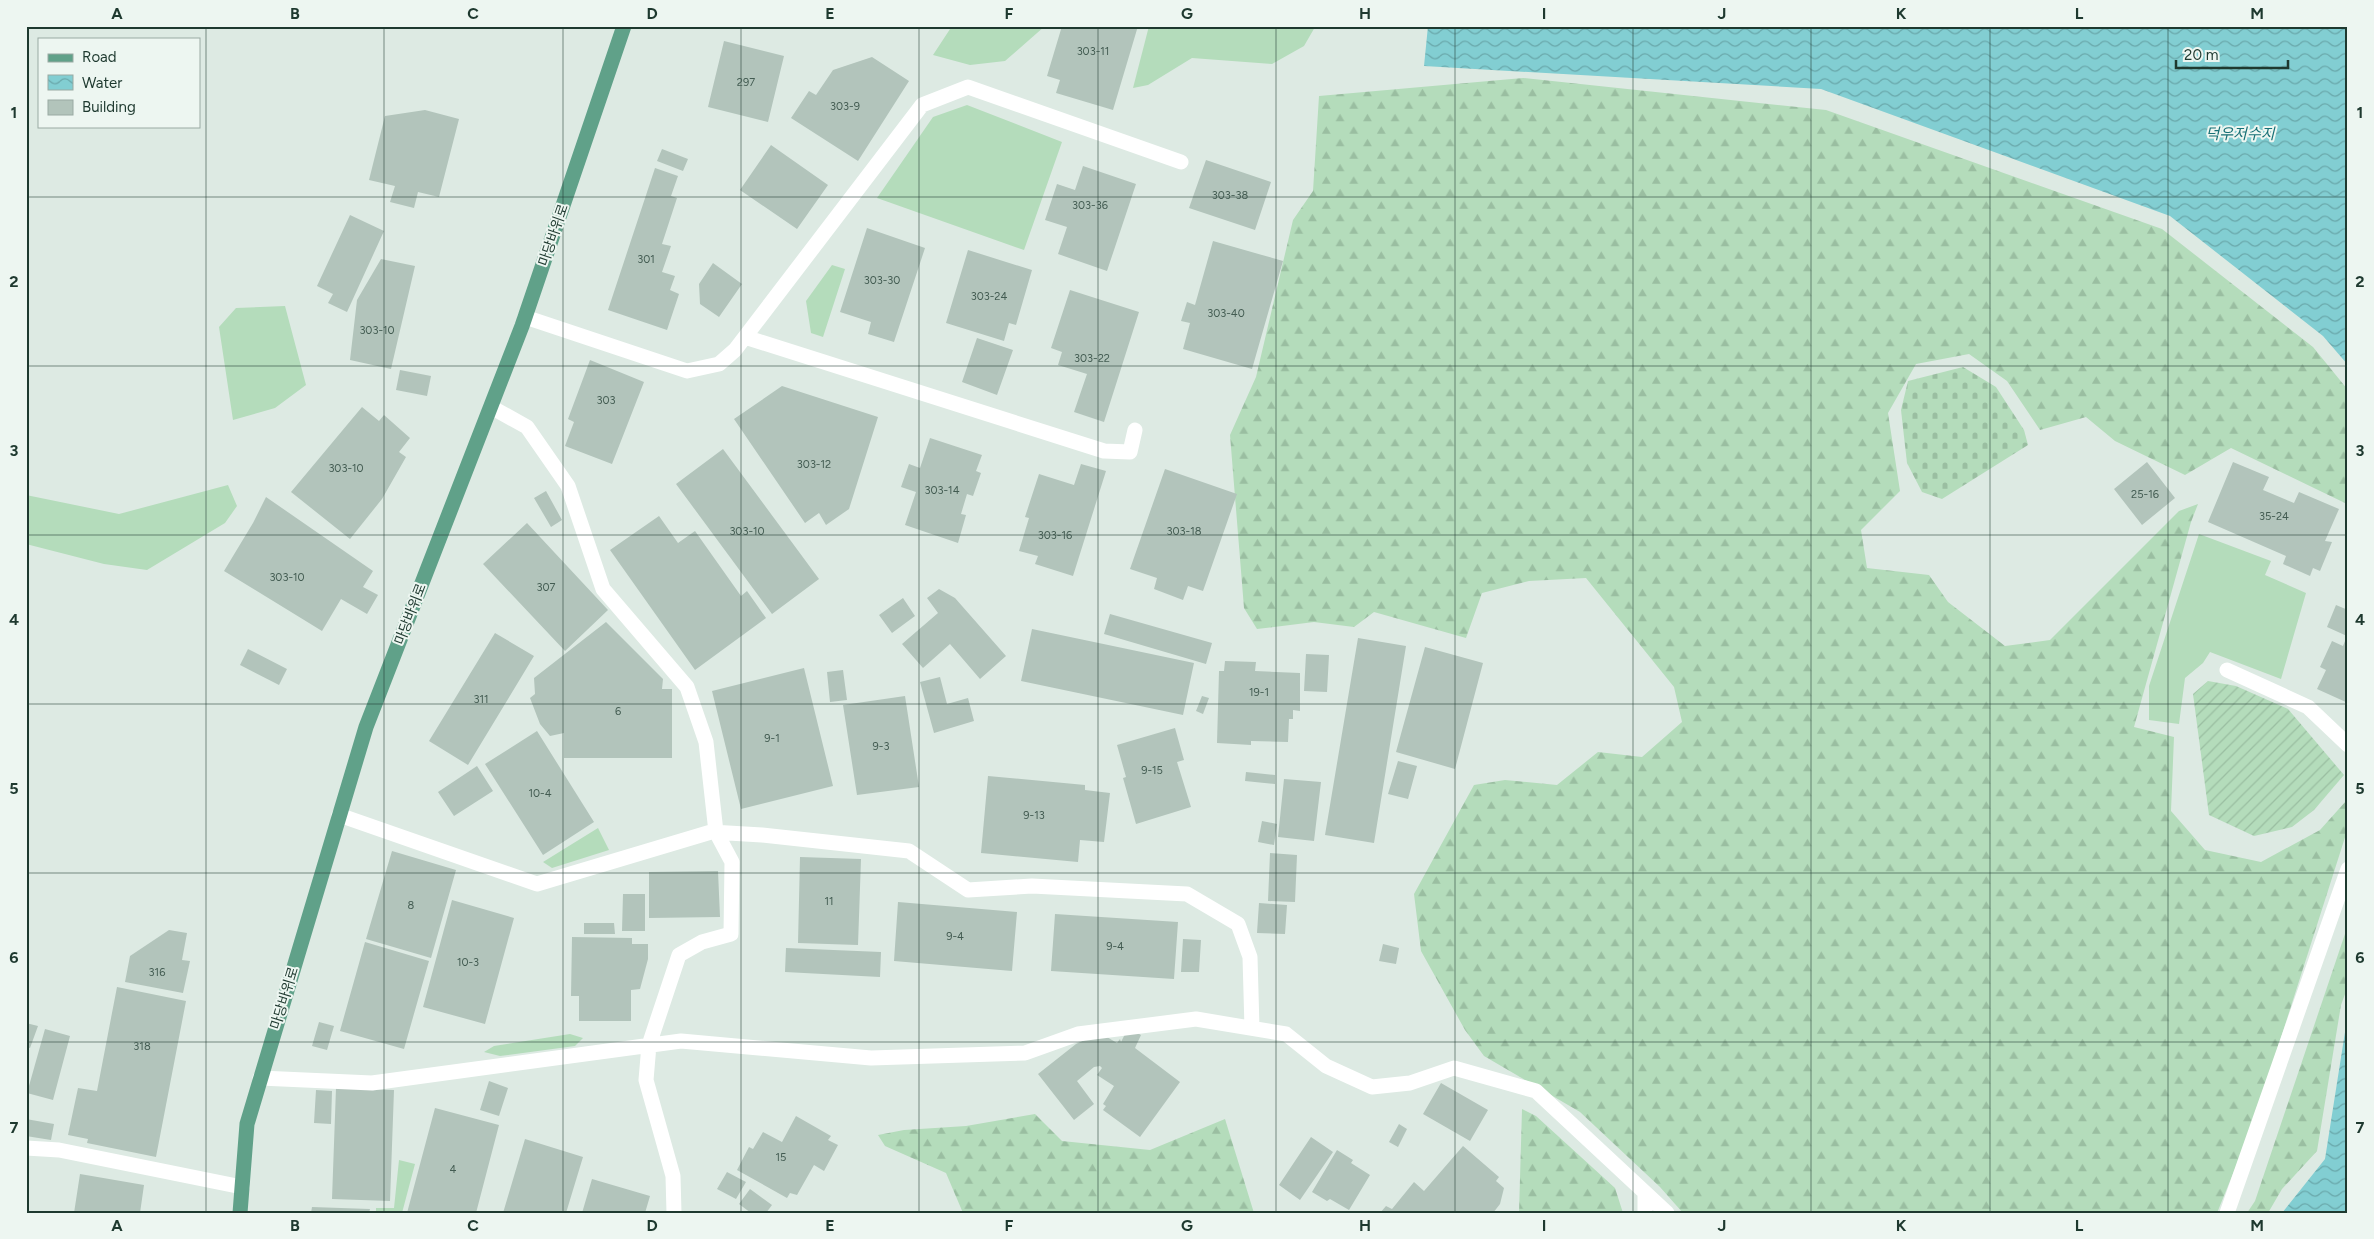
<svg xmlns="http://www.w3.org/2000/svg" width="2374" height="1239" viewBox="0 0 2374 1239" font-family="Figtree,'Noto Sans KR',sans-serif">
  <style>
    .grass { fill: #b4dcbb }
    .forest { fill: url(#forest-firs) }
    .cemetery { fill: url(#cemetery-stones) }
    .garden { fill: url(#garden-furrows) }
    .water { fill: url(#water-waves) }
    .building { fill: #b2c4bb }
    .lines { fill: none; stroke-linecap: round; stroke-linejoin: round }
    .minor { stroke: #fff; stroke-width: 15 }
    .major { stroke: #60a189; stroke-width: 15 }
    .grid { fill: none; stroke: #1e392f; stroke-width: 1; stroke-opacity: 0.55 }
    .labels { text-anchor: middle; stroke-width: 4; stroke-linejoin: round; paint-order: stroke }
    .number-label { font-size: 11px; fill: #435c52 }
    .street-label { font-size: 14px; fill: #1e392f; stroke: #edf6f1 }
    .water-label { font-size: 15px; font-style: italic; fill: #177076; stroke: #edf6f1 }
    .neatline { fill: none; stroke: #1e392f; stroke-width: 2 }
    .grid-label { font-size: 16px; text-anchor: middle; font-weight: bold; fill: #1e392f }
  </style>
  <defs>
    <pattern id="forest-firs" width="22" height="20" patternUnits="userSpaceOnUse" patternTransform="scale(1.25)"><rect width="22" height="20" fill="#b4dcbb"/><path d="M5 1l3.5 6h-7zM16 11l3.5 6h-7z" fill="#9abea1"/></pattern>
    <pattern id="cemetery-stones" width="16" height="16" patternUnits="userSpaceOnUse" patternTransform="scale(1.25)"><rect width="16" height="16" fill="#b4dcbb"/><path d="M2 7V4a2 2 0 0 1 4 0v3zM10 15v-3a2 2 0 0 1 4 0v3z" fill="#9abea1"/></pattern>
    <pattern id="garden-furrows" width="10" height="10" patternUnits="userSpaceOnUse" patternTransform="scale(1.25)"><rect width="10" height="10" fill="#b4dcbb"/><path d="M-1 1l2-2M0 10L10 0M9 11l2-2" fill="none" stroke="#9abea1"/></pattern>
    <pattern id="water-waves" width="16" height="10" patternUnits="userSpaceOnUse" patternTransform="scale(1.25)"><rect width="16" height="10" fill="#82ced2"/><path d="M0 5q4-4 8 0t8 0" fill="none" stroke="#6aa8ab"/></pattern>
  </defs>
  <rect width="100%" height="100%" fill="#ddeae3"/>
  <path class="grass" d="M952,26H1045L1005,61L970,65L933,55Z
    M1149,26H1314L1315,27L1304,46L1272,64L1192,58L1148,85L1133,88Z
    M967,105L1062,142L1024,250L877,198L933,117Z
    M832,265L845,269L823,337L811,333L806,301Z
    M285,306L306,385L275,408L233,420L219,327L236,308Z
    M228,485L237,506L225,523L147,570L104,564L26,544V495L119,514Z
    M2199,534L2271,561L2265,575L2306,593L2281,679L2210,652L2203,663L2185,678L2179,724L2149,720V686Z
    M598,828L609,850L552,868L543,862Z
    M570,1034L583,1038L575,1046L500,1056L484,1052L494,1046Z
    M399,1160L415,1164L402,1213H376V1208H394Z"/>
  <path class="forest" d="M1523,78L1826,110L2162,229L2313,347L2348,390V508L2345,503L2231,448L2185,475L2115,441L2086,417L2040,430L2007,381L1969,354L1916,364L1888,413L1900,491L1861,530L1867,568L1929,575L1948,602L2005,646L2050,640L2179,511L2198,504L2191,522L2134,727L2174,737L2171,811L2205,850L2261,862L2320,830L2346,801L2348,828L2254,1122L2217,1213H1683L1660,1187L1580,1112L1484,1056L1465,1030L1421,951L1414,894L1474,785L1505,780L1557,785L1598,752L1642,757L1682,722L1674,687L1586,578L1529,581L1482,593L1466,638L1374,612L1354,627L1314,622L1257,629L1244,608L1230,435L1256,377L1293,220L1313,191L1319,96Z
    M2348,925V986L2341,1005L2317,1151L2282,1189L2268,1213H2247L2255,1201Z
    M1522,1109L1536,1116L1615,1188L1623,1213H1519Z
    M1035,1114L1062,1141L1150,1150L1225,1119L1254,1213H963L946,1173L885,1146L878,1135L904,1130L966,1126Z"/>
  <path class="cemetery" d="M1963,367L1996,387L2024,430L2028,445L1942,499L1922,492L1907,463L1901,410L1908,381Z"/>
  <path class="garden" d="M2208,681L2236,686L2288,709L2344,775L2314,810L2292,827L2254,836L2209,815L2193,694Z"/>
  <path class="water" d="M1428,26H2348V365L2323,336L2170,216L1821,89L1424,66Z
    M2348,1013V1213H2282L2325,1159Z"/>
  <path class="building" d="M1062,26H1138L1113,110L1056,93L1060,80L1047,76Z
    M724,41L784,56L768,122L708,107Z
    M872,57L909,81L858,161L791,118L809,91L816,95L833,70Z
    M425,110L459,119L439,197L418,192L414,208L390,202L395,186L369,180L385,116Z
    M771,145L828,185L797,229L740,190Z
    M662,149L688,159L683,171L657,161Z
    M1206,160L1271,182L1255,230L1189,208Z
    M1083,166L1136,184L1107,271L1058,254L1067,227L1045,220L1057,184L1075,190Z
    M655,168L678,176L671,196L677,198L662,244L671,246L662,272L675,276L670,290L679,294L667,330L608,310Z
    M350,215L384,231L347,312L328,303L333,294L317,286Z
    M867,228L925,248L894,342L868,334L871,322L840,312Z
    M1213,241L1283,261L1252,369L1183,349L1190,323L1181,321L1187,302L1195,305Z
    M968,250L1032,270L1016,325L1009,323L1004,341L946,323Z
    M381,259L415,266L391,369L350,360L357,300Z
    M713,263L742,284L719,317L700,304L699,284Z
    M1070,290L1139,312L1104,422L1074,412L1087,374L1058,365L1062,352L1051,348Z
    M977,338L1013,350L997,395L962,382Z
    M590,360L644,382L612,464L565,446L574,422L568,419Z
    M400,370L431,376L427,396L396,390Z
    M782,386L878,417L849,509L826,525L819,513L805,523L734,419Z
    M362,407L379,421L384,415L410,438L399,452L406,457L382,499L350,539L291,492Z
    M930,438L982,455L976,471L981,473L973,496L967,494L961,514L966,515L958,543L905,525L916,492L901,487L909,464L920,468Z
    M723,449L819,579L772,614L676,484Z
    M2147,462L2175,498L2142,525L2114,489Z
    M2233,462L2269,477L2263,490L2294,503L2299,492L2339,509L2325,541L2332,542L2320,571L2313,568L2310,576L2283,564L2286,556L2208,522Z
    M1081,464L1106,471L1073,576L1035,564L1038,556L1019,551L1029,518L1025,517L1039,474L1074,485Z
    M1165,469L1237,494L1203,591L1188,586L1183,600L1154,589L1157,578L1130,569Z
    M546,491L562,520L551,527L534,498Z
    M266,497L373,571L363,587L378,595L367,614L341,599L322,631L224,571L253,523Z
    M659,516L678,543L695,531L741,596L747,591L766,618L695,670L610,550Z
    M527,523L608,610L565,651L483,564Z
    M939,589L955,598L1006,656L980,679L950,644L923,668L902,644L938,613L927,598Z
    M903,598L915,616L892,633L879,615Z
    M2336,605L2348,610V703L2317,689L2326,670L2320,667L2332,641L2343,646L2347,636L2327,627Z
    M1110,614L1212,643L1206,664L1104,634Z
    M606,622L663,679L662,689H672V758H564V733L550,736L540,724L530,698L535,694L534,678Z
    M1032,629L1194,663L1183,715L1021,681Z
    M495,633L534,656L468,765L429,741Z
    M1358,638L1406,646L1374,843L1325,835Z
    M1425,647L1483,663L1455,769L1396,752Z
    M248,649L287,669L279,685L240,665Z
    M1306,654L1329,655L1327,692L1304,691Z
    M1225,661L1256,662L1255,671L1300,673V711L1293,710V719H1289L1288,742L1251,741V745L1217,743L1219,671H1224Z
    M804,668L833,786L741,809L712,691Z
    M843,670L847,700L830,702L827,672Z
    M940,677L947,704L968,698L974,721L934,733L920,682Z
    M905,696L919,787L857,795L843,705Z
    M1202,696L1209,698L1203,714L1196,711Z
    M1175,728L1184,760L1177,762L1191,807L1136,824L1123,778L1126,777L1117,745Z
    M537,731L594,822L543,855L485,764Z
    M1398,761L1417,766L1408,799L1388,794Z
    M477,766L493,791L454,816L438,792Z
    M1246,772L1275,775V784L1245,781Z
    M988,776L1085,785V790L1110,793L1104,842L1080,840L1078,862L981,853Z
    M1284,779L1321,782L1314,841L1278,837Z
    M1262,821L1277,824L1274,845L1258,842Z
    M392,851L456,870L431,958L366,939Z
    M1270,853L1297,855L1295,902L1268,901Z
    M800,857L861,859L858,945L798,943Z
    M718,871L720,917L649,918V872Z
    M623,894H645V931H622Z
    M452,900L514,918L485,1024L423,1007Z
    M898,902L1017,912L1012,971L894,961Z
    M1259,903L1287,905L1285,934L1257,933Z
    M1055,914L1178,922L1174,979L1051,971Z
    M584,923H614L615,934H584Z
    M169,930L187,933L182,960L190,961L183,993L125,982L130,956Z
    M572,937L632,938V944H648V959L640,989L631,990V1021H579V996H571Z
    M1183,939L1201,940L1199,972H1181Z
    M365,942L429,961L404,1049L340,1031Z
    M1383,944L1399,948L1396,964L1379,961Z
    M786,948L881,952L880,977L785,972Z
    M117,987L186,1001L156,1157L87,1143L88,1139L68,1135L78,1088L97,1091Z
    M319,1022L334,1026L327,1050L312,1046Z
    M26,1023L38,1026L30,1048L26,1047Z
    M1128,1028L1141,1035L1135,1048L1180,1082L1140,1137L1103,1110L1106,1106L1103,1104L1114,1086L1097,1075L1102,1068L1100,1066L1094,1067L1077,1081L1094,1104L1074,1120L1038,1074L1076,1044L1095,1035L1102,1034L1117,1043L1120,1039L1121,1042Z
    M45,1029L70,1036L53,1100L27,1093Z
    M489,1081L508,1088L499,1116L480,1110Z
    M1441,1083L1488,1110L1470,1141L1423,1114Z
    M336,1088L394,1090L390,1201L332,1199Z
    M316,1090L332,1091L331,1124L314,1123Z
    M435,1108L499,1125L476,1213H407Z
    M796,1116L831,1136L828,1140L838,1145L824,1171L814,1165L797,1195L790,1193L787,1198L737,1170L749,1147L753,1149L763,1132L782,1142Z
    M26,1119L54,1124L51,1140L26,1136Z
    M1399,1124L1407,1129L1398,1147L1389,1142Z
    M1311,1137L1333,1152L1300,1200L1279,1185Z
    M525,1139L583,1157L566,1213H503Z
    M1463,1146L1499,1177L1496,1181L1504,1188L1500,1204L1493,1213H1380L1386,1206L1392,1209L1414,1182L1424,1191Z
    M1337,1150L1353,1160L1351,1163L1370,1175L1349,1210L1330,1199L1327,1201L1312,1192Z
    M727,1172L746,1182L736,1199L717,1189Z
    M80,1174L144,1185L140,1213H74Z
    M592,1179L650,1196L645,1213H582Z
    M750,1189L772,1205L766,1213H751L739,1204Z
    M312,1207L370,1209L369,1213H311Z"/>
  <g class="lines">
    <path class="minor" d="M525,317L687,371L719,364L735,350L922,105L968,87L1181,162
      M745,337L1104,451L1130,452L1135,430
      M491,407L527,427L568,486L603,589L687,687L706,742L716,832L732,862L731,934L702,942L679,955L649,1045L646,1080L673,1176L674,1213
      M2227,670L2308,707L2348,745
      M339,815L537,884L711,832L762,835L909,851L968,890L1032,886L1187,894L1238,924L1250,957L1252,1028
      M260,1078L372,1083L681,1041L871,1058L1025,1053L1078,1034L1196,1019L1286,1034L1326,1066L1372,1087L1410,1083L1454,1068L1536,1091L1667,1213
      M26,1148L59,1150L242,1187
      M1645,1213V1193
      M2227,1213L2348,869"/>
    <path class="major" d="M240,1213L247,1124L366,727L522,326L624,26"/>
  </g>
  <path class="grid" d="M206,26V1213M384,26V1213M563,26V1213M741,26V1213M919,26V1213M1098,26V1213M1276,26V1213M1455,26V1213M1633,26V1213M1811,26V1213M1990,26V1213M2168,26V1213M26,197H2348M26,366H2348M26,535H2348M26,704H2348M26,873H2348M26,1042H2348"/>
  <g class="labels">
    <g class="number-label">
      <text x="1093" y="55">303-11</text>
      <text x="746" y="86">297</text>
      <text x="845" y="110">303-9</text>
      <text x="1230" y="199">303-38</text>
      <text x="1090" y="209">303-36</text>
      <text x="646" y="263">301</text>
      <text x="882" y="284">303-30</text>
      <text x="989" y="300">303-24</text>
      <text x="1226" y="317">303-40</text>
      <text x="377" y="334">303-10</text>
      <text x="1092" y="362">303-22</text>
      <text x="606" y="404">303</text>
      <text x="814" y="468">303-12</text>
      <text x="346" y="472">303-10</text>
      <text x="942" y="494">303-14</text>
      <text x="2145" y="498">25-16</text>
      <text x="2274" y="520">35-24</text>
      <text x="747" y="535">303-10</text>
      <text x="1184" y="535">303-18</text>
      <text x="1055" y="539">303-16</text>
      <text x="287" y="581">303-10</text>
      <text x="546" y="591">307</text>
      <text x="1259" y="696">19-1</text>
      <text x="481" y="703">311</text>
      <text x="618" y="715">6</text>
      <text x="772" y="742">9-1</text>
      <text x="881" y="750">9-3</text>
      <text x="1152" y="774">9-15</text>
      <text x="540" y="797">10-4</text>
      <text x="1034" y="819">9-13</text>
      <text x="829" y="905">11</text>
      <text x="411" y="909">8</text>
      <text x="955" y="940">9-4</text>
      <text x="1115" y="950">9-4</text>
      <text x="468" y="966">10-3</text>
      <text x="157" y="976">316</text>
      <text x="142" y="1050">318</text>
      <text x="781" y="1161">15</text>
      <text x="453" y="1173">4</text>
    </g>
    <g class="street-label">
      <text transform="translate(553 235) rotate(-71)" y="5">마당바위로</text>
      <text transform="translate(410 614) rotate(-69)" y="5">마당바위로</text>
      <text transform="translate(284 998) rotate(-73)" y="5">마당바위로</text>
    </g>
    <g class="water-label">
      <text x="2240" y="139">덕우저수지</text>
    </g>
  </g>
  <rect width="2374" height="1239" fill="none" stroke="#edf6f1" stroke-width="55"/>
  <rect x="38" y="38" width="162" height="90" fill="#edf6f1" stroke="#9aaaa3"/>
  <rect x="48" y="54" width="25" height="8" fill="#60a189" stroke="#9aaaa3"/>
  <text x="82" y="62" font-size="15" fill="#1e392f">Road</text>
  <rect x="48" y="75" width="25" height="15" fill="url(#water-waves)" stroke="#9aaaa3"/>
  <text x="82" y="88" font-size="15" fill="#1e392f">Water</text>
  <rect x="48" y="100" width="25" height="15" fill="#b2c4bb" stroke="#9aaaa3"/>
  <text x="82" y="112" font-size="15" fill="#1e392f">Building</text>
  <path d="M2176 60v8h112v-8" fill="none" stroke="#1e392f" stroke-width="2.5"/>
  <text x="2184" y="60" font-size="15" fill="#1e392f" stroke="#edf6f1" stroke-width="4" paint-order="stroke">20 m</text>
  <rect x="28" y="28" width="2318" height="1184" class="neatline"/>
  <g class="grid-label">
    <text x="117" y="19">A</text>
    <text x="295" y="19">B</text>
    <text x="473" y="19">C</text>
    <text x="652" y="19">D</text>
    <text x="830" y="19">E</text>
    <text x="1009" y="19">F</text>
    <text x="1187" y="19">G</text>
    <text x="1365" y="19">H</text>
    <text x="1544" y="19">I</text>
    <text x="1722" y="19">J</text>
    <text x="1901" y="19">K</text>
    <text x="2079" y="19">L</text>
    <text x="2257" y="19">M</text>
    <text x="14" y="118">1</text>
    <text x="2360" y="118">1</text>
    <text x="14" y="287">2</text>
    <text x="2360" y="287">2</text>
    <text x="14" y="456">3</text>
    <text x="2360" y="456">3</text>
    <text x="14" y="625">4</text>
    <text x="2360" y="625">4</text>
    <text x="14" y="794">5</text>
    <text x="2360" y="794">5</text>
    <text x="14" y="963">6</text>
    <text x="2360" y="963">6</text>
    <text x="14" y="1133">7</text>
    <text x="2360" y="1133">7</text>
    <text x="117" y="1231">A</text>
    <text x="295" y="1231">B</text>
    <text x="473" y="1231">C</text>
    <text x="652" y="1231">D</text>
    <text x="830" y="1231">E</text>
    <text x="1009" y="1231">F</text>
    <text x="1187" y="1231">G</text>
    <text x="1365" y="1231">H</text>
    <text x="1544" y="1231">I</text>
    <text x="1722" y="1231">J</text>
    <text x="1901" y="1231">K</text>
    <text x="2079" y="1231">L</text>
    <text x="2257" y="1231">M</text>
  </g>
</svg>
